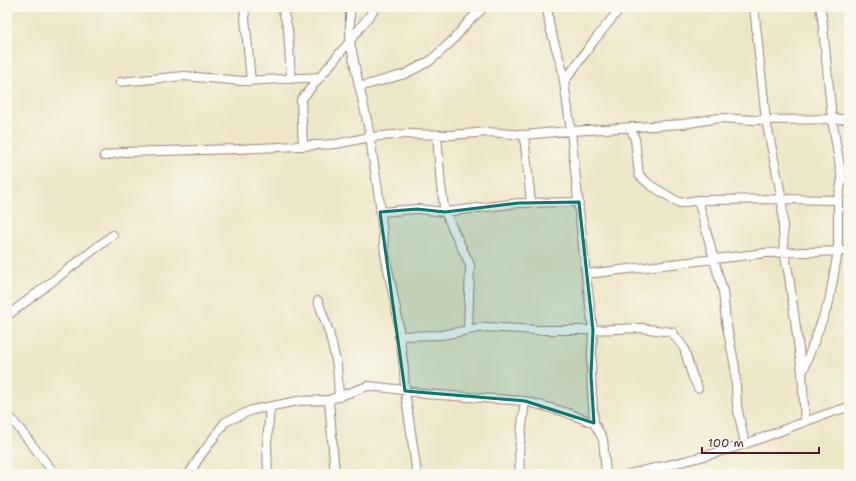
<svg xmlns="http://www.w3.org/2000/svg" width="856" height="481" viewBox="0 0 856 481" font-family="'Shantell Sans',sans-serif">
  <style>
    .lines { fill: none; stroke-linecap: round; stroke-linejoin: round }
    .minor-casing { stroke: #9c8279; stroke-width: 10 }
    .minor { stroke: #fff; stroke-width: 8 }
    .marked { fill: #0f766e; fill-opacity: 0.2; stroke: #0f766e; stroke-width: 3; stroke-linejoin: round }
  </style>
  <rect width="100%" height="100%" fill="#fbf7ec"/>
  <filter id="ink" filterUnits="userSpaceOnUse"><feTurbulence type="fractalNoise" baseFrequency=".025" numOctaves="2"/><feDisplacementMap in="SourceGraphic" scale="8" xChannelSelector="R" yChannelSelector="G"/><feConvolveMatrix kernelMatrix="1 2 1 2 8 2 1 2 1" color-interpolation-filters="sRGB"/></filter>
  <filter id="wash" filterUnits="userSpaceOnUse"><feTurbulence type="fractalNoise" baseFrequency=".012" numOctaves="4" result="noise"/><feDisplacementMap in="SourceGraphic" scale="16" xChannelSelector="R" yChannelSelector="G"/><feGaussianBlur stdDeviation="0.9" result="paint"/><feColorMatrix in="noise" values="0 0 0 0 0 0 0 0 0 0 0 0 0 0 0 0 0 1.4 0 .05"/><feComposite in="paint" operator="in"/></filter>
  <g filter="url(#wash)">
    <rect width="100%" height="100%" fill="#ede6c7"/>
  </g>
  <g filter="url(#ink)">
    <g class="lines">
      <g class="minor-casing">
        <path id="minor" d="M244,7L251,81
          M282,7L288,29L291,79
          M350,7V41L356,72L368,125L380,204L385,254L397,314L404,369L405,391L417,474
          M547,7L550,28L562,68L571,131L585,267L593,330L591,375L594,423
          M754,7L766,120L782,199L784,252L789,276L802,372L805,422
          M120,82L184,76L243,81L321,77
          M564,82L593,42L621,7
          M359,87L405,74L430,61L452,41L469,21L484,7
          M630,127L635,139L639,175L650,185L680,203L698,200L782,199L838,200
          M437,135L441,186L445,212L470,265L468,330
          M524,135L531,203
          M303,146L301,100L350,41L376,7
          M104,156L123,152L239,149L336,144L370,137L406,134L451,135L488,132L524,135L556,132L683,124L719,118L755,120L849,119
          M698,200L716,267L723,291L726,322L735,367L737,406L745,444
          M380,212L417,209L445,212L519,203L579,202
          M586,274L766,253L849,251
          M318,301L329,332L337,365L339,397
          M7,316L113,235
          M399,336L442,335L484,327L536,330H593L641,328L672,332L684,348L692,375L698,388
          M803,371L829,302L838,251V200L842,179L832,119L822,17L820,7
          M329,400L335,474
          M7,413L55,474
          M189,474L199,458L225,422L252,410L298,401L329,400L368,386L396,389L425,394L525,401L565,412L594,423L603,439L606,474
          M268,474L267,444L270,407
          M520,474L519,451L525,401
          M629,474C668,465 707,457 745,444C780,432 813,417 849,407"/>
      </g>
      <use href="#minor" class="minor"/>
    </g>
  </g>
  <path class="marked" d="M579,202L593,330L591,375L594,423L525,401L405,391L380,212L417,209L445,212L519,203Z"/>
  <rect width="856" height="481" fill="none" stroke="#fbf7ec" stroke-width="24"/>
  <path d="M702 447v6h117v-6" fill="none" stroke="#4a1f2b" stroke-width="2"/>
  <text x="708" y="447" font-size="12" fill="#4a1f2b" stroke="#fbf7ec" stroke-width="3" paint-order="stroke">100 m</text>
</svg>
